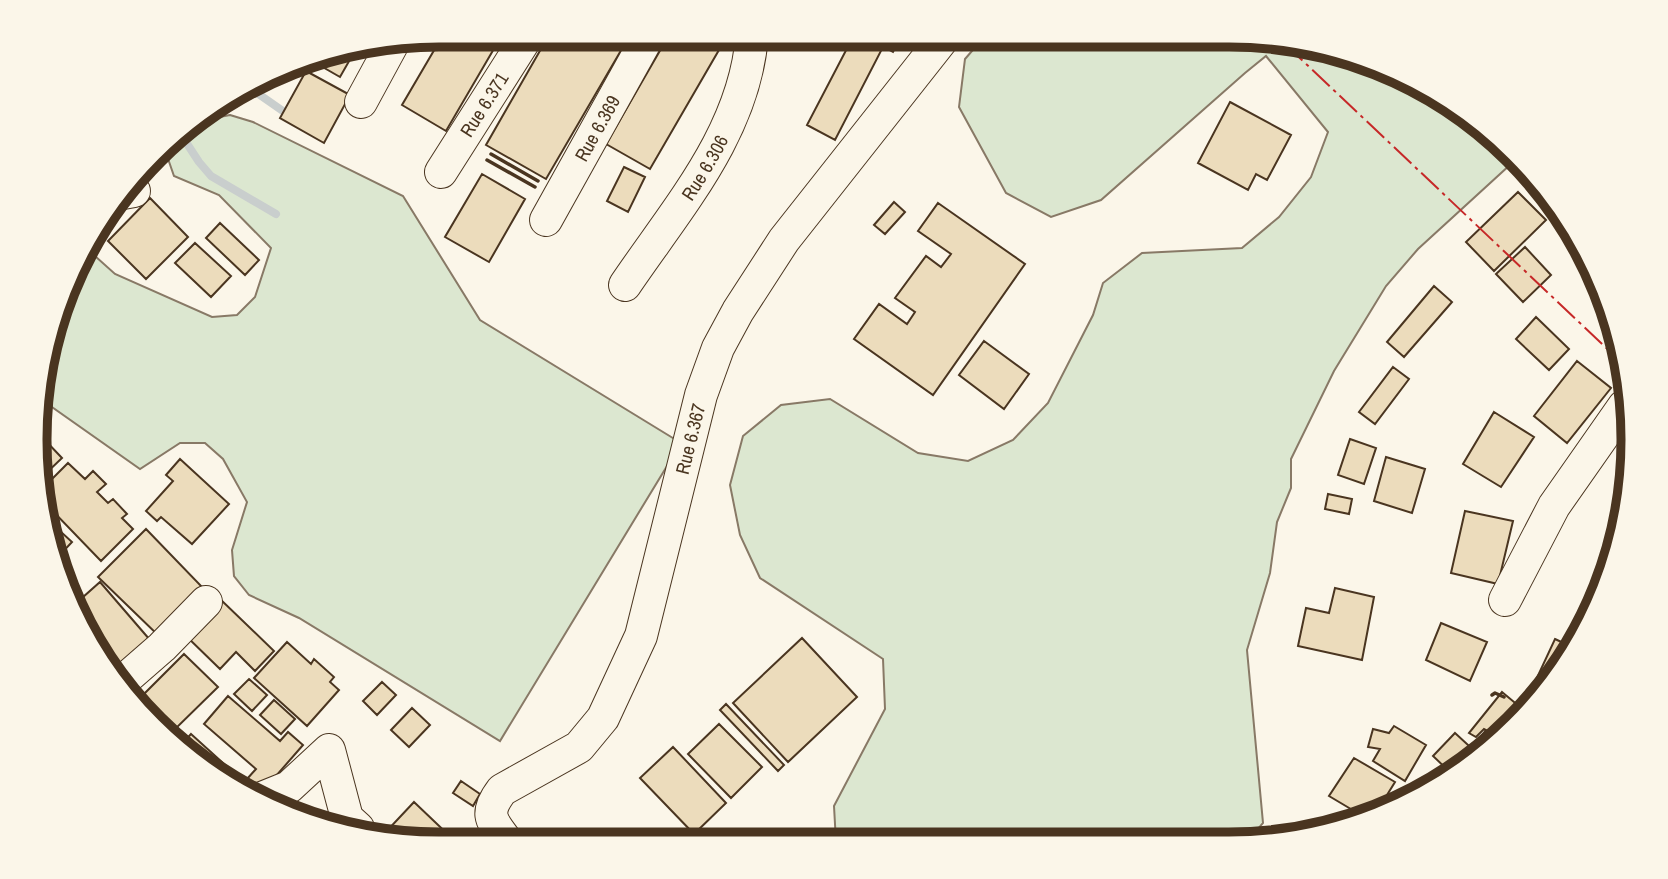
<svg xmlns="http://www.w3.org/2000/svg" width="1668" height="879" viewBox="0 0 1668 879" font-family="'Archivo Narrow',sans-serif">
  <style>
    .green { fill: #dce7d0; stroke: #887966; stroke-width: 2 }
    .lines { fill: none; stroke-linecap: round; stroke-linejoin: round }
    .stream { stroke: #c9cecd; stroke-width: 8 }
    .building { fill: #ecdcbc; stroke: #4a3520; stroke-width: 2 }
    .minor-casing { stroke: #4a3520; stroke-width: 34 }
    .minor { stroke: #fbf6e9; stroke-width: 32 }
    .wall { stroke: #4a3520; stroke-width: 3.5 }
    .power { stroke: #c62828; stroke-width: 2; stroke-dasharray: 24 5 3.5 5; stroke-linecap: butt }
    .labels { text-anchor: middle; stroke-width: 5; stroke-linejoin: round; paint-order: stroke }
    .street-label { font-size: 19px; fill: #4a3520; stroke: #fbf6e9 }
    .rim { fill: none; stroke: #4a3520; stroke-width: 9 }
  </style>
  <rect width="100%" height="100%" fill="#fbf6e9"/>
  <path class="green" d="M985,36H1255L1408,77L1519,162L1511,164L1418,249L1386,286L1334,371L1291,459V488L1277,522L1270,573L1247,650L1263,823L1248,841L836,842L834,806L885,709L883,659L760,578L740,535L730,485L743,436L781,405L830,399L918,453L968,461L1013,440L1048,403L1093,315L1103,283L1142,253L1242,248L1279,217L1311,177L1328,132L1266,56L1245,73L1101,200L1051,217L1006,193L959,107L965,59Z
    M230,115L253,122L403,196L480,320L681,443L500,741L299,618L249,595L234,576L232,550L247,502L223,459L205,443H180L140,469L42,400L49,335L84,257L95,256L115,274L212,317L237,315L255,297L271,248L219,195L174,176L166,153C185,124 197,121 230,115Z"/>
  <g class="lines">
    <path class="stream" d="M250,88L290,116
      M180,133L199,162L211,176L276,214"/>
  </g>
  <path class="building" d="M443,35H502L446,131L402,105Z
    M549,35H630L546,179L486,145Z
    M669,35H710L723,43L650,169L606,144Z
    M854,35H862L883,47L835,140L807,125Z
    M862,35H902L893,52Z
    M356,49L340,77L307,58L309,57Z
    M306,71L350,95L324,143L280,118Z
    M1230,102L1291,135L1267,180L1256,174L1248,190L1198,163Z
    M624,167L645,177L628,212L607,201Z
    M482,174L525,199L489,262L445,237Z
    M1518,192L1546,220L1494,271L1466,242Z
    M150,198L188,237L146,279L108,241Z
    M894,202L905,212L885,234L874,225Z
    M938,203L1025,264L933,395L854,339L879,304L907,324L915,312L895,298L926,256L941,267L951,254L918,231Z
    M220,223L259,260L245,275L206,238Z
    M195,243L231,276L211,297L175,263Z
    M1525,247L1551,275L1523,302L1496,274Z
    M1434,286L1452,302L1404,357L1387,342Z
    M1536,317L1569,349L1549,370L1516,339Z
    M984,341L1029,374L1004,409L959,375Z
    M1577,361L1611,388L1567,443L1534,416Z
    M1393,367L1409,379L1375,424L1359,412Z
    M1494,412L1534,437L1501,487L1463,464Z
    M43,438L62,458L39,480L36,466L38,443Z
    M1350,439L1376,448L1364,484L1338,475Z
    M1386,457L1425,469L1412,513L1374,501Z
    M180,459L229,504L192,544L161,517L157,521L146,511L173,481L166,475Z
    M68,463L85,479L93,471L106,484L97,492L108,503L113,499L127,514L122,518L133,529L101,561L45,503L41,490Z
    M1328,494L1352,499L1349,514L1325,509Z
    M1465,511L1513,521L1498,584L1451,573Z
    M48,520L72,542L57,558Z
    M146,529L203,588L162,639L98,577Z
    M100,582L150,640L116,669L73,606Z
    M1335,588L1374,597L1362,660L1298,646L1306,608L1329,613Z
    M219,598L274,651L255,671L236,652L220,669L184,634Z
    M1441,623L1487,642L1470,681L1426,660Z
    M802,638L857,697L788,762L733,703Z
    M1555,639L1572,647L1536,701L1528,697Z
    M287,642L311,664L314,659L334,677L330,682L339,690L307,726L254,678Z
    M184,654L218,687L168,736L153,725L137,701Z
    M249,679L267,695L252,711L234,694Z
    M382,682L396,695L377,715L363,701Z
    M1502,692L1526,712L1532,707L1489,747L1479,739L1486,730L1484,729L1476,737L1469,733Z
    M228,696L280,741L288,732L303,745L262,792L247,779L256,769L204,724Z
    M274,700L295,719L281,734L260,715Z
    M726,704L784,765L778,771L720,710Z
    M412,708L430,725L409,747L391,730Z
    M719,724L762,767L731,798L688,754Z
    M1394,726L1426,745L1405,781L1373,761L1380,749L1368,747L1373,729L1389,733Z
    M1455,733L1480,756L1452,774L1433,756Z
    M191,734L244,782L240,787L181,745Z
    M673,747L726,803L694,834L640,778Z
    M1354,758L1395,782L1374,816L1366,818L1329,796Z
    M461,781L480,794L473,806L453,793Z
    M414,802L457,843H413L383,835Z"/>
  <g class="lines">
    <g class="minor-casing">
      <g id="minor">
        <path d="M361,102L393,43"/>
        <path id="s1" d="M441,172L528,35"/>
        <path d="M123,193L134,191"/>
        <path id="s2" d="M546,220L649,35"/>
        <path id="s3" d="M625,285C677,208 745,132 752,35"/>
        <path d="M1505,600L1554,506L1624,406"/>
        <path d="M123,681L162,647L206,602"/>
        <path d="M257,800L289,787L329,750L347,818L358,828"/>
        <path id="s4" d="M508,843C492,821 483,815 502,790L579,747L603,718L641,636L701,395L718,348L738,311L784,240L945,36"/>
      </g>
    </g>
    <use href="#minor" class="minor"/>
    <path class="wall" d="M491,154L538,181
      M487,160L535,187
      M1492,695L1495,693L1504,697"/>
    <path class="power" d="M1285,44L1618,359"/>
  </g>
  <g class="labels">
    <g class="street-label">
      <text dy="7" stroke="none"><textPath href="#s1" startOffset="80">Rue 6.371</textPath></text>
      <text dy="7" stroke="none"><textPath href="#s2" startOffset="105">Rue 6.369</textPath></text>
      <text dy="7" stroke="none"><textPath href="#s3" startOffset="142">Rue 6.306</textPath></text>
      <text dy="7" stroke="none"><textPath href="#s4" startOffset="480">Rue 6.367</textPath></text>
    </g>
  </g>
  <path d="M0 0H1668V879H0ZM439 47H1229A392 392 0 0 1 1621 439V440A392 392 0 0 1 1229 832H439A392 392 0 0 1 47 440V439A392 392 0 0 1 439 47Z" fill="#fbf6e9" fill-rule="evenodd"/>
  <path class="rim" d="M439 47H1229A392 392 0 0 1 1621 439V440A392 392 0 0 1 1229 832H439A392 392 0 0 1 47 440V439A392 392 0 0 1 439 47Z"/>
</svg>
